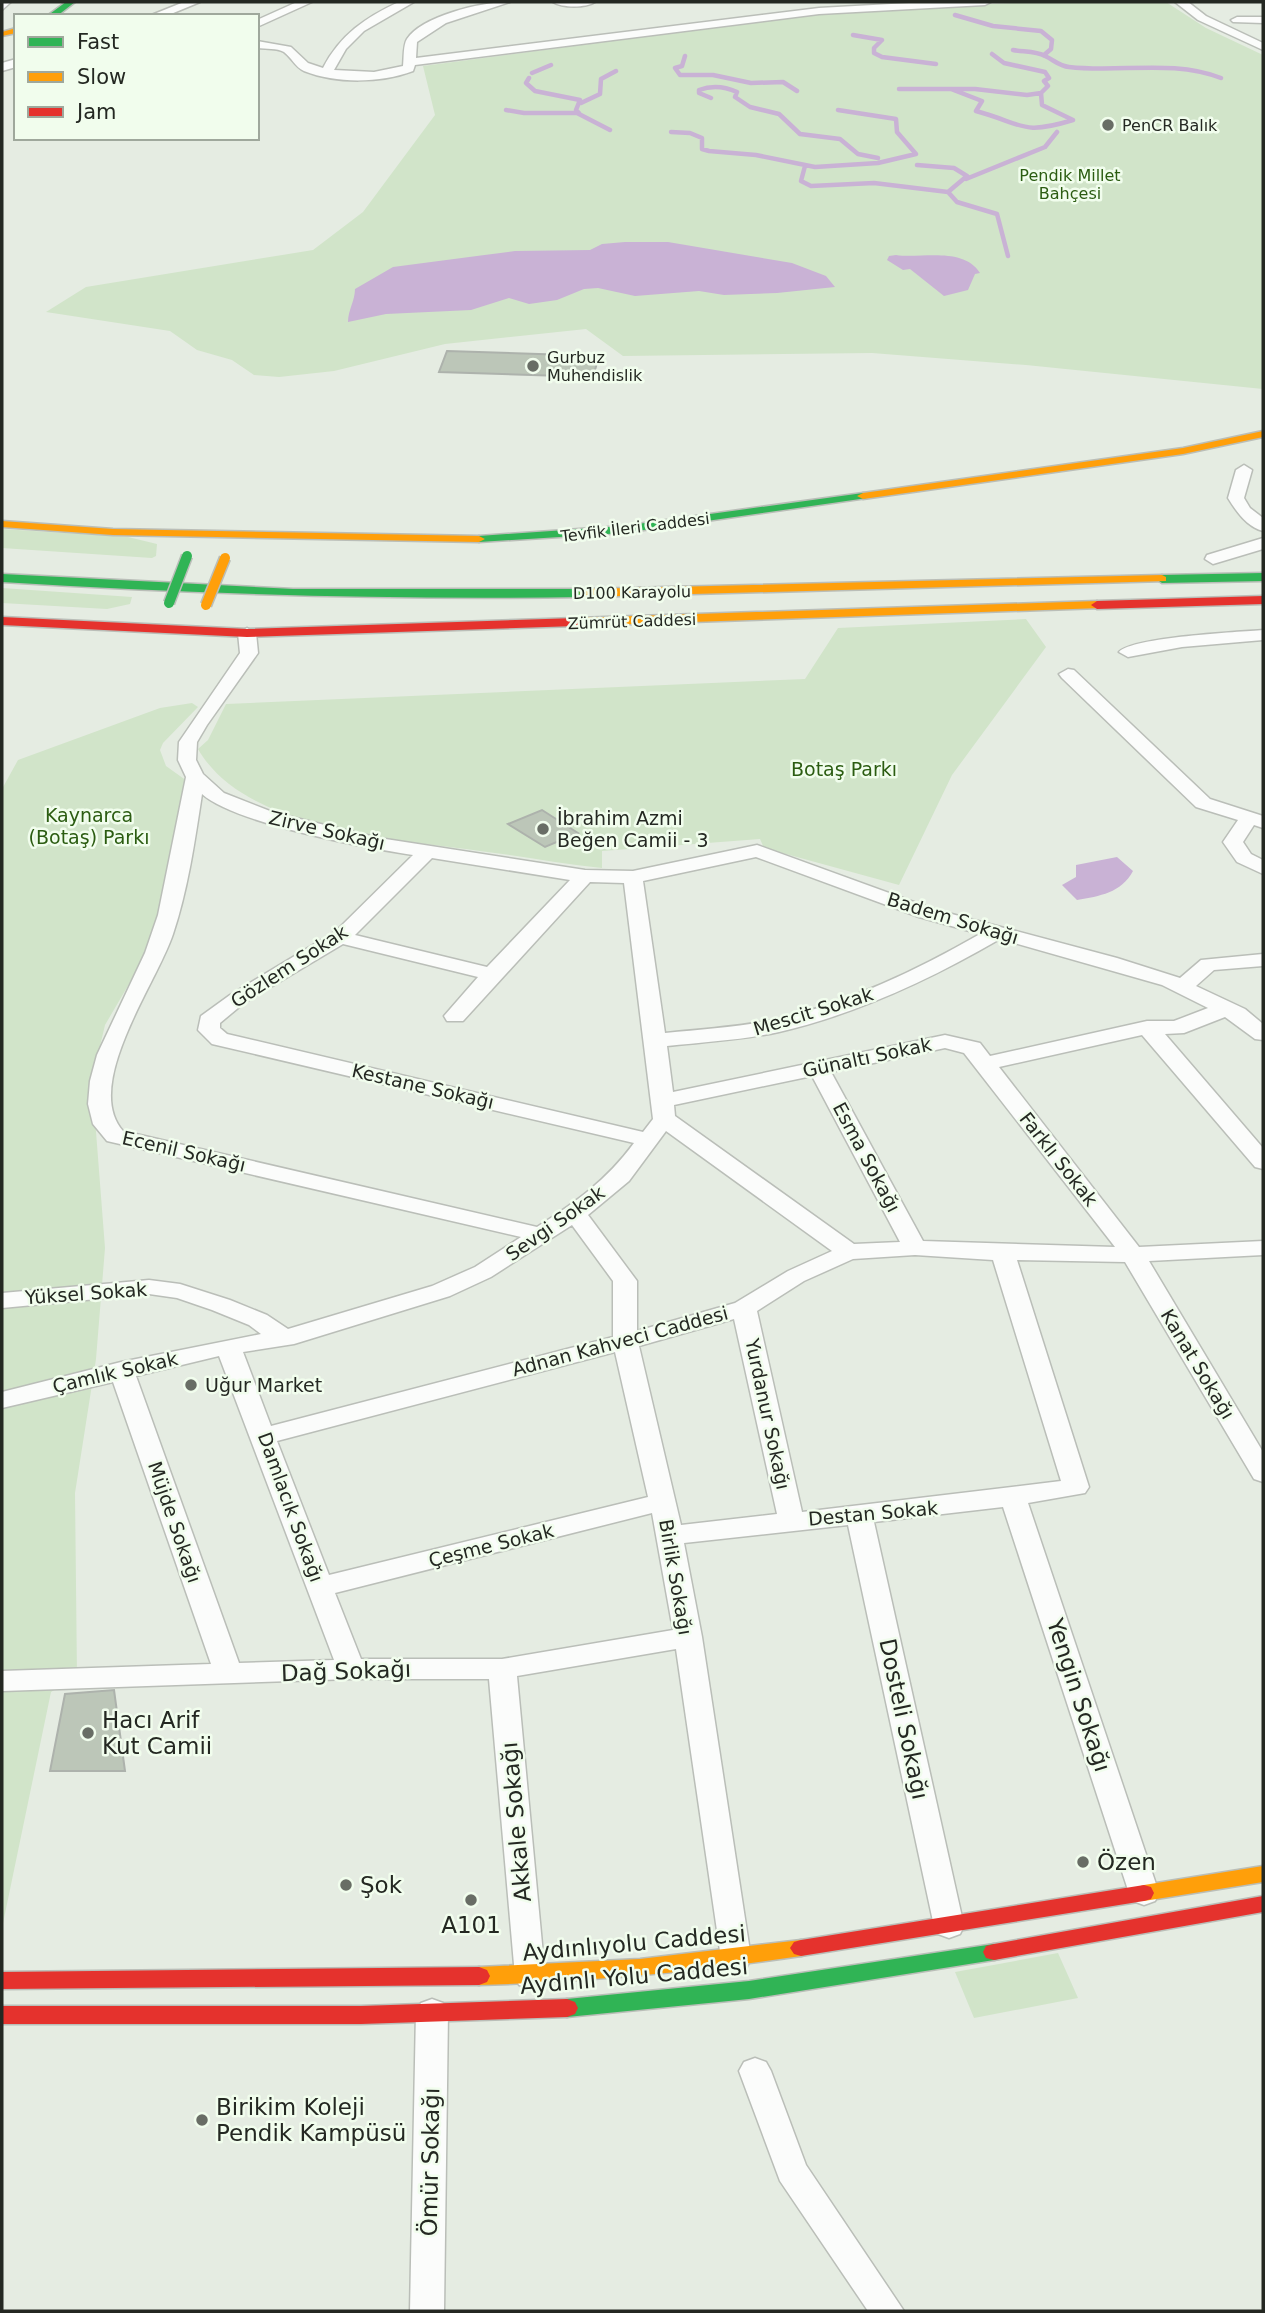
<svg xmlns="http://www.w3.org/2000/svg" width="1265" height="2313" viewBox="0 0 1265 2313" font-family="'DejaVu Sans',sans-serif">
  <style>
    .green { fill: #d1e4c9 }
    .water { fill: #c9b2d5 }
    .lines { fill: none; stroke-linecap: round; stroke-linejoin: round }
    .stream { stroke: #c9b2d5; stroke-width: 4.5 }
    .building { fill: #bcc6b8; stroke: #adb2ac; stroke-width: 2 }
    .street-casing { stroke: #babeb8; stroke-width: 3 }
    .fast-casing { stroke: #babeb8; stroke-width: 3 }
    .slow-casing { stroke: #babeb8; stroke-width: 3 }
    .jam-casing { stroke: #babeb8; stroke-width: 3 }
    .street { fill: #fbfcfb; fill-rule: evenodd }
    .fast { fill: #30b455; fill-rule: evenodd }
    .slow { fill: #ff9f0a; fill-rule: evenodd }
    .jam { fill: #e5322d; fill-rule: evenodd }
    .fast-bridge-casing { stroke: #babeb8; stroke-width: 13; stroke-linecap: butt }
    .slow-bridge-casing { stroke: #babeb8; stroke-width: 13; stroke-linecap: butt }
    .fast-bridge { stroke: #30b455; stroke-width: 10 }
    .slow-bridge { stroke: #ff9f0a; stroke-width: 10 }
    .poi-dot { fill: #686d65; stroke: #f1fded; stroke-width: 2.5 }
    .labels { text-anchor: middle; stroke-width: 5; stroke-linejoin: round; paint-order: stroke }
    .far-poi-label { font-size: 16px; fill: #242822; stroke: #f1fded; text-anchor: start }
    .far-park-label { font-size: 16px; fill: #2b5c11; stroke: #f1fded }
    .far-street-label { font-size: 16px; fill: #242822; stroke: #f1fded }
    .park-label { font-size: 19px; fill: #2b5c11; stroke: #f1fded }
    .poi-label { font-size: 19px; fill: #242822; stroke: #f1fded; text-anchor: start }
    .street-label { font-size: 19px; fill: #242822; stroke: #f1fded }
    .near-street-label { font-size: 23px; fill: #242822; stroke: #f1fded }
    .near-poi-label { font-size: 23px; fill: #242822; stroke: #f1fded; text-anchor: start }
  </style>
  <rect width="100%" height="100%" fill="#e5ece2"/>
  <path class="green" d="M1031,2H1166L1206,28L1263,55V389L1026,365L872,353L623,356L586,329L445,344L334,371L279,377L254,375L232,360L197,350L170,331L46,312L86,287L313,250L363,212L435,115L423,66L831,12Z
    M2,529L128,537L157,544L156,556L152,558L2,548Z
    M2,588L132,597L130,604L107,609L2,603Z
    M1026,619L1046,647L952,775L899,885L764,848L760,839L602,851V868C561,864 521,856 480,851C396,839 245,831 198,749L208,740L226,704L805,679L838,628Z
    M192,703L198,707L163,743L160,750L166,766L187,781L164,896L149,943L136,972L105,1025L92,1080L105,1248L96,1359L75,1493L77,1676L51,1692L2,1928V789L18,760L160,708Z
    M1058,1953L1078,1998L974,2018L955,1972Z"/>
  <path class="water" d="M625,242H668L792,263L826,276L835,287L777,293L724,295L699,291L635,296L598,288L584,289L557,300L529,304L509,298L471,310L386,314L348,322C348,310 355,301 355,289L393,267L515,251L590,250L602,244Z
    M896,255C920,259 963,246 980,273L975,274L968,290L944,296L910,269L903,270L887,260L889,256Z
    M1117,857L1133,871C1121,893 1100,896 1077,900L1062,885L1076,877V865Z"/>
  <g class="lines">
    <path class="stream" d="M955,15L993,26L1041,31L1052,40L1051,49L1044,55
      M853,35L882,40L874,48V53L882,57L936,64
      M1013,50C1023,52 1036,51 1045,56C1054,60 1059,66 1069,67C1120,73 1172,59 1221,78
      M685,56L682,66L675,68L680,75H713L751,83L783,82L797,91
      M532,73L551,65
      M529,78L526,83L535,91L580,100L576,110L579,113
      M899,89H975L1027,95L1041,93
      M951,89L982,101L976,111C1024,124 1021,136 1073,120L1042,105L1041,93L1048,86L1044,81L1049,78L1045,72L1004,63L992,54
      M711,98L699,93V90C712,85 724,86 737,92L735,97L750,107L779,114L800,134L840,139L858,154L878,158
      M581,103L600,94L601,79L616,71
      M506,110L524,113H577L610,130
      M671,132L690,133L702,138V149L709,151L756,155L815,167L878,163L916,154L897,132L896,119L838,110
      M917,165L954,168L967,176L948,192L957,202L997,214L1008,256
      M805,166L801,181L811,186L874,183L948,192
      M966,179L1045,147L1057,132"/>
  </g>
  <path class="building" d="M447,351L599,356L593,377L439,372Z
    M542,810L578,833L545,847L508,824Z
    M114,1690L125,1771H50L65,1694Z"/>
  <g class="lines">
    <g class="street-casing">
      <path id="street" d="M2,2H11L2,10Z
        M184,2H200L166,16H149Z
        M297,2H312L257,27V20Z
        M399,2H414L364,31L346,49L334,70L374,72L403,66C404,58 403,45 407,39C422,16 484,1 510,2L446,23L417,42L416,58L819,8L927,2H991L985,5L819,14L415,65L413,71C381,83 337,84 304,71C295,67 292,58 284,52C277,48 266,49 257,48V41L291,47L308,63L323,68C340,35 366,17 399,2Z
        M553,2H595C586,8 562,8 553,2Z
        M1175,2H1188L1206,16L1263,43V50L1198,20Z
        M1237,17H1263V23L1233,22L1231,20Z
        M16,59V67L2,71V63Z
        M1244,465L1252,470L1244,498L1250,508L1263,518V531C1247,527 1236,511 1228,498L1236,470Z
        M1263,538V549L1213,564L1205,559L1207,555Z
        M247,628L256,633L258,653L207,725L197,742L196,760L203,774L224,793L275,813L379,838L585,870L633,871L757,845L933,909L1117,958L1180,978L1201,960L1263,954V966L1214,970L1196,986L1245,1009L1263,1024V1040L1255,1039L1225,1017L1184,1033L1165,1034L1263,1148V1169L1255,1167L1142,1035L999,1067L1139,1247L1263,1241V1255L1149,1261L1263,1452V1482L1254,1479L1125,1262L1017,1260L1089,1487L1085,1493L1028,1503L1159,1893L1155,1901L1144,1905L1133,1901L1129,1893L1003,1507L874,1522L964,1926L960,1934L949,1938L938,1934L934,1926L848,1525L684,1543L702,1637L751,1958L747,1967L736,1970L725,1967L721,1958L676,1649L517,1676L545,1976L541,1985L530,1988L519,1985L515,1976L489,1679H351L2,1691V1671L211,1664L113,1382L2,1408V1392L121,1362L261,1334L249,1325L212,1310L177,1298L149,1294L2,1308V1293L149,1280L180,1284L230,1300L267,1315L288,1329L432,1286L475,1267L521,1237L107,1141L93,1124L88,1104L90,1081L97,1055L145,953L158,915L186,777L178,760L179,742L240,653L238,633ZM202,794C234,823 366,848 413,855L336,931L230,995L201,1016L198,1030L212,1044L634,1143C606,1181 576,1202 537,1227L123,1131C82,1085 157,983 173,934C188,889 195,840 202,794ZM756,857L919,917L980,934C917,970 849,1003 777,1019C741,1027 703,1029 665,1033L643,881ZM432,858L570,880L487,967L355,935ZM590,882L624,883L653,1119L643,1132L227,1034L220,1028V1023L244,1003L343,944L478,977L444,1016L447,1021H463ZM1000,939L1162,985L1208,1008L1174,1021H1147L990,1056L980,1043L945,1035L673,1092L667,1046C704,1042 742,1040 779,1032C857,1014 931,979 1000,939ZM945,1048L964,1053L1115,1247L923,1241L831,1072ZM812,1076L900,1242L854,1244L675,1116L674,1105ZM666,1131L832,1251L788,1271L735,1303L637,1331V1281L588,1215L629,1181ZM572,1225L613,1281V1337L271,1426L243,1352L294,1344L450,1296L491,1277ZM915,1255L993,1260L1061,1481L802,1512L757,1311L804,1281L853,1259ZM734,1319L777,1514L681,1525L639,1346ZM615,1352L648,1497L329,1575L277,1441ZM219,1356L334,1660L239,1663L136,1376ZM652,1513L673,1630L502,1659H361L335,1593Z
        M1263,630V640L1182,647L1128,657L1119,652C1132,637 1239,632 1263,630Z
        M1068,669L1074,670L1210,799L1263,816V828L1254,825L1243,842L1251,854L1263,860V874L1237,862L1223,842L1238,820L1196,807L1062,678L1059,674Z
        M432,1999L443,2003L448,2012L444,2311H410L416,2012L421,2003Z
        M755,2058L766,2062L771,2071L806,2165L904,2311H868L780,2181L739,2071L744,2062Z"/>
    </g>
    <g class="fast-casing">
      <path id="fast" d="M66,2H75L57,16H47Z
        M863,493L867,494V498L623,533L479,542L473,539L479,536L623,526Z
        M1263,573V581L1162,583L1156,579L1162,575Z
        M2,574L293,589H585L591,593L585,597C390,600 196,594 2,582Z
        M994,1944L1002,1946L1005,1952L1002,1958L994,1960L749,1999L567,2017L559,2014L556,2008L559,2002L567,1999L749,1981Z"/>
    </g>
    <g class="slow-casing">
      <path id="slow" d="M16,28V33L2,36V32Z
        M1263,431V437L1183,454L863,499L857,496L863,493L1183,448Z
        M2,521L113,529L479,536L485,539L479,542L113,535L2,527Z
        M1162,575L1166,577V581L585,597L579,593L585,589Z
        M1097,601L1103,605L1101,608L576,626L570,622L576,618Z
        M1263,1866V1882L1144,1901L1137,1899L1134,1893L1137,1887L1144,1885Z
        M801,1940L808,1942L812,1948L808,1954L801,1956C694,1972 587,1982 479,1985L471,1982L468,1976L471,1970L479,1967L640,1959Z"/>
    </g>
    <g class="jam-casing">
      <path id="jam" d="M1263,596V604L1097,609L1091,605L1097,601Z
        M2,617L247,629L576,618L582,622L576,626L247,637L2,625Z
        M1144,1885L1151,1887L1154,1893L1151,1899L1144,1901L801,1956L794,1954L790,1948L794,1942L801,1940Z
        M1263,1896V1912L994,1960L986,1958L983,1952L986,1946L994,1944Z
        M479,1967L487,1970L490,1976L487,1982L479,1985L2,1989V1972Z
        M567,1999L575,2002L578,2008L575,2014L567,2017L361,2024H2V2006H361Z"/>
    </g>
    <use href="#street" class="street"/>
    <use href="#fast" class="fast"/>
    <use href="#slow" class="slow"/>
    <use href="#jam" class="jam"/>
    <g class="fast-bridge-casing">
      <path id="fast-bridge" d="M169,603L187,556"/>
    </g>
    <g class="slow-bridge-casing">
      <path id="slow-bridge" d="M206,605L225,558"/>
    </g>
    <use href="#fast-bridge" class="fast-bridge"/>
    <use href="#slow-bridge" class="slow-bridge"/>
  </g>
  <g class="poi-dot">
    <circle cx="1108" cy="125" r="7"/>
    <circle cx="533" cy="366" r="7"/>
    <circle cx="543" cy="829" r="7"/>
    <circle cx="191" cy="1385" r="7"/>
    <circle cx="88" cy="1733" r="7"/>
    <circle cx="1083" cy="1862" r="7"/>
    <circle cx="346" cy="1885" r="7"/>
    <circle cx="471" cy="1900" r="7"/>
    <circle cx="202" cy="2120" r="7"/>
  </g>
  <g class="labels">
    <g class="far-poi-label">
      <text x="1122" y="131">PenCR Balık</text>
      <text x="547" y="363">Gurbuz<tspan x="547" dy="18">Muhendislik</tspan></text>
    </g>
    <g class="far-park-label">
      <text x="1070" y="181">Pendik Millet<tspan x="1070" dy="18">Bahçesi</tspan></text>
    </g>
    <g class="far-street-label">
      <text transform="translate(635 527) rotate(-7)" y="6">Tevfik İleri Caddesi</text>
      <text transform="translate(632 592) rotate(-1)" y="6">D100 Karayolu</text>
      <text transform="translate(632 621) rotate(-2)" y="6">Zümrüt Caddesi</text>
    </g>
    <g class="park-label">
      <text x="844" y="776">Botaş Parkı</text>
      <text x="89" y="822">Kaynarca<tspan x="89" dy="22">(Botaş) Parkı</tspan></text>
    </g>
    <g class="poi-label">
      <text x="557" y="825">İbrahim Azmi<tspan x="557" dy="22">Beğen Camii - 3</tspan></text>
      <text x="205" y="1392">Uğur Market</text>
    </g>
    <g class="street-label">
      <text transform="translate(327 830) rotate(13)" y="7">Zirve Sokağı</text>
      <text transform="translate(953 918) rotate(17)" y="7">Badem Sokağı</text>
      <text transform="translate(289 966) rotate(-33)" y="7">Gözlem Sokak</text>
      <text transform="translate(813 1011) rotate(-17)" y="7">Mescit Sokak</text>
      <text transform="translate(867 1057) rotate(-12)" y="7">Günaltı Sokak</text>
      <text transform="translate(423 1086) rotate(13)" y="7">Kestane Sokağı</text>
      <text transform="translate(184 1151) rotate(13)" y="7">Ecenil Sokağı</text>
      <text transform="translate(867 1157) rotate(62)" y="7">Esma Sokağı</text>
      <text transform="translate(1059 1159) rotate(52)" y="7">Farklı Sokak</text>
      <text transform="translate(555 1223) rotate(-35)" y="7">Sevgi Sokak</text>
      <text transform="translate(86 1293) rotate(-4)" y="7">Yüksel Sokak</text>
      <text transform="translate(620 1341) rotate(-15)" y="7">Adnan Kahveci Caddesi</text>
      <text transform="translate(1198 1364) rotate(59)" y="7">Kanat Sokağı</text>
      <text transform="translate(115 1372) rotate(-13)" y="7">Çamlık Sokak</text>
      <text transform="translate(768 1414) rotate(78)" y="7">Yurdanur Sokağı</text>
      <text transform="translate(291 1507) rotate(70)" y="7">Damlacık Sokağı</text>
      <text transform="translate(873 1513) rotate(-5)" y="7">Destan Sokak</text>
      <text transform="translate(175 1522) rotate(71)" y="7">Müjde Sokağı</text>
      <text transform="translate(491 1545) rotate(-14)" y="7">Çeşme Sokak</text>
      <text transform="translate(676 1577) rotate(80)" y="7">Birlik Sokağı</text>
    </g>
    <g class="near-street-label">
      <text transform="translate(346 1671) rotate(-2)" y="8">Dağ Sokağı</text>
      <text transform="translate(1079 1695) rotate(72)" y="8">Yengin Sokağı</text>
      <text transform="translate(904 1719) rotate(78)" y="8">Dosteli Sokağı</text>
      <text transform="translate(516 1822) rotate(-95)" y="8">Akkale Sokağı</text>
      <text transform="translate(634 1943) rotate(-5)" y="8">Aydınlıyolu Caddesi</text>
      <text transform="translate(634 1976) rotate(-5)" y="8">Aydınlı Yolu Caddesi</text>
      <text transform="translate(430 2162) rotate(-89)" y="8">Ömür Sokağı</text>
    </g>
    <g class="near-poi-label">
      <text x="102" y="1728">Hacı Arif<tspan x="102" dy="26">Kut Camii</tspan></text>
      <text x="1097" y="1870">Özen</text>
      <text x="360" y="1893">Şok</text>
      <text x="471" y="1933" text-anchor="middle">A101</text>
      <text x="216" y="2115">Birikim Koleji<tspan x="216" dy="26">Pendik Kampüsü</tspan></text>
    </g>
  </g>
  <rect width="1265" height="2313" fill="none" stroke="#242822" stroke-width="7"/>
  <rect x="14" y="14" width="245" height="126" fill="#f1fded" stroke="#9fa89c" stroke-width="2"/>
  <rect x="28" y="37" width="35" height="10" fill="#30b455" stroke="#9fa89c" stroke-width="2"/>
  <text x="77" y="49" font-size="21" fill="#242822">Fast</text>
  <rect x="28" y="72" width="35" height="10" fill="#ff9f0a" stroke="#9fa89c" stroke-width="2"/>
  <text x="77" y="84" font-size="21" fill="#242822">Slow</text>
  <rect x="28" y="107" width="35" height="10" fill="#e5322d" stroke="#9fa89c" stroke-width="2"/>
  <text x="77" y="119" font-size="21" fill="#242822">Jam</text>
</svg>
